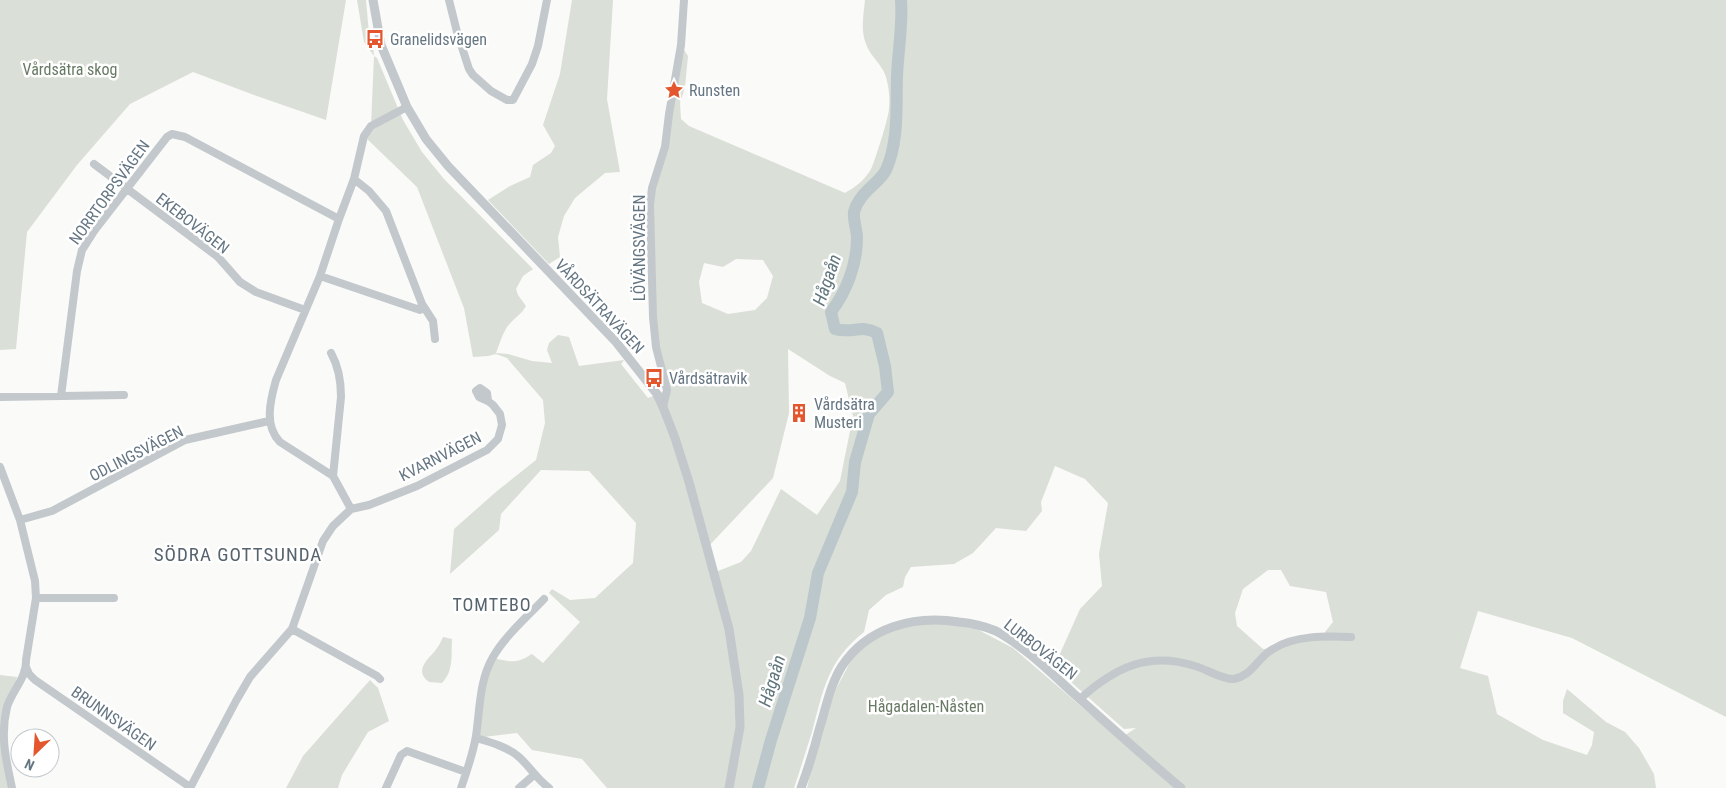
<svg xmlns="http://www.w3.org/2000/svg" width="1726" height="788" viewBox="0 0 1726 788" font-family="'Roboto Condensed',sans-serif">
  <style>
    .green { fill: #dadfd7; fill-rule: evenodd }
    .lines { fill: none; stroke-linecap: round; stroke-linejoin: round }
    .river { stroke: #bbc7cb; stroke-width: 12 }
    .minor { stroke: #c3c8cc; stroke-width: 8 }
    .tertiary { stroke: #c3c8cc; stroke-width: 9 }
    .labels { text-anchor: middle; stroke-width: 5; stroke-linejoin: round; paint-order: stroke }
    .poi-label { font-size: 16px; fill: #657683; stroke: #fff; text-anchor: start }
    .park-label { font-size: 16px; fill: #687a64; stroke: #fff }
    .street-label { font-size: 16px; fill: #657683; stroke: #fff }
    .water-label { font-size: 18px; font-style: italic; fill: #60757c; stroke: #fff }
    .neighbourhood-label { font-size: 18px; letter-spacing: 1px; fill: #57646e; stroke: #fff }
    .quarter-label { font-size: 19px; letter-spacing: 1px; fill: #57646e; stroke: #fff }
  </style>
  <rect width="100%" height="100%" fill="#fafaf8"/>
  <path class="green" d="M0,0H346L326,120L254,95L193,72L130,104L77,165L27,232L16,349L0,350Z
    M357,0H366L369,34L373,44L374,56L377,58L403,120L422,152L444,179L533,269L523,276L516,289L518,295L526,306C521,315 513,319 507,327C502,335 499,345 496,353L508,354L532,361L552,363L547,350L549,343L558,335L569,337L579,366L624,360L621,364L648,398L667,390L656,347L650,205L664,153L681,45L688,56L685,87L680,103L681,119L689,126L845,193C856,187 867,178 872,167C876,157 889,117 889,108C890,100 889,89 887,81C885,70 878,63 872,55C859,37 863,20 865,0H1726V717L1572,638L1478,611L1460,668L1488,676L1497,714L1543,740L1587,755L1592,745L1594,732L1563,713V701L1567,689L1606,722L1625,732L1639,748L1654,774L1656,788H807L818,740L836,689L856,651L878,636L918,623L969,625L1013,648L1119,739L1136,728L1124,729L1054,667L1080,609L1102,586L1099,554L1108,503L1085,479L1055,466L1041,502L1042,511L1026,531L996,528L973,553L954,564L911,567L905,577L903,587L886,595L869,610L864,632C827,662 824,688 812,732C806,751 800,770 794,788H607L582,759L532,750L517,733L476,738L479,706L493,658C511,662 516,664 532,654L543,663L580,622L549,593L552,589L570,600L595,598L633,563L636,523L589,471L541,470L501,514L499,530L450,574L454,529L497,491L536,460L545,423L543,400L507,358L496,354L488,356L473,357L464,308L417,187L364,136L371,126L374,56L364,42ZM736,259L763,260L773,276L767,298L755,310L728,314L702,303L699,282L704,263L723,267ZM788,349L830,376L845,383L853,416L840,481L817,515L781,489L751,551L741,562L713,573L706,549L773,478L789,413ZM1268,570H1281L1290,586L1326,592L1333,622L1321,637L1274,648L1263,649L1237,626L1235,613L1243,589Z
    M572,0H613L607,99L620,172L605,173L575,198L564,216L558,237L560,257L549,264L488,200L510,186L530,177L533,165L551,153L555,146L543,125L560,74Z
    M443,637L452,639C451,655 454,671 442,683L429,682C414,671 427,660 435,651C438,647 441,642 443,637Z
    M0,675L17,677L3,725L12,788H0Z
    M370,680L378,688L389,721L368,732L342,775L338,788H286L303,756Z"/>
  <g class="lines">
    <path class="river" d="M758,788L771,740L810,618L818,573L852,492L855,462L869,414L888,392L885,366L877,333C861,324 853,334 835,329L831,312C846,292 857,265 857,238C857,230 853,220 854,212C859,192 879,184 886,170C899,141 896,106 897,76C898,50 903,26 901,0"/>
    <path class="minor" d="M449,0L457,32L469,69L473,75L491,91L507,100H513L532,64L538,46L547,0
      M94,164L218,257L240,282L256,292L305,310
      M354,179L369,191L386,211L422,304L433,321L435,339
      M320,276L420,310L422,304
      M331,353C339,367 341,381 341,397L333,476
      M61,396L77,271L82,250L94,231L167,137L172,134L185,137L339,219
      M0,397L124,395
      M663,407L667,390L656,347L653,317L650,205L652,188L665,147L669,114L681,45L684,0
      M0,467L20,520L35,581L36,598L26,660C27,677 12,691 7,707C0,736 6,760 12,788
      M351,509L333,476L280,442C264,426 270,401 276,380L320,276L339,219L354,179L364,136L371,126L407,107
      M20,520L52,511L185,440L269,421
      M36,598H114
      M292,629L377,676L380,679
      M26,667L29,674L35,680L190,787
      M1080,699C1114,668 1148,651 1195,666C1206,669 1223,680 1234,679C1252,676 1258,657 1273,649C1295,635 1326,636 1351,637
      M476,738C490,742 508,747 519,757C530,767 537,779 549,788
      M190,788L236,701L250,677L292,629L323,541L333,526L351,509L369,505L417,486L487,450L498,439L502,425L500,414L493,405L488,401L479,397L476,391L480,388L487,393L488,401
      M386,788L401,755L407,751L466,772
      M461,788C467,771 473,753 476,736C480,709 479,681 493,657C505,636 527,617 544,599
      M519,788L534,775"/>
    <path class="tertiary" d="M373,0L381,45L407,107L426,139L448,166L616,342L657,394L663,407L675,438L689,482L729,629L739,695L740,727L729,788
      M801,788C808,769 814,750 819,730C826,708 830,685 842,666C868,627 914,615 959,622C971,623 984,626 996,631C1024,646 1049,671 1073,693C1109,725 1144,757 1181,788"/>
  </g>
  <defs>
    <g id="bus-bare" transform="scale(1.5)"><path d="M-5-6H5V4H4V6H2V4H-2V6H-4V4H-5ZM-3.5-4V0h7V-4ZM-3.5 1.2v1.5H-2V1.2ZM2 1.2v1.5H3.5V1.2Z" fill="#e4572e" stroke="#fff" stroke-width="2.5" paint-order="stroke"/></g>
    <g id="sight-bare" transform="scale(1.5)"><path d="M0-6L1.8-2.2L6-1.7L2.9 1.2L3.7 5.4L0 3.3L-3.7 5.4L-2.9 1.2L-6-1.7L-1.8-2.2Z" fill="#e4572e" stroke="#fff" stroke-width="2.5" paint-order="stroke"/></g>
    <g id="building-bare" transform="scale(1.5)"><path d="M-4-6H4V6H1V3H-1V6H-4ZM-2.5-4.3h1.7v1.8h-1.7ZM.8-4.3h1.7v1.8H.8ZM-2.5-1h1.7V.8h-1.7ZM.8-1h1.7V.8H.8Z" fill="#e4572e" stroke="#fff" stroke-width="2.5" paint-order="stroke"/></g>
  </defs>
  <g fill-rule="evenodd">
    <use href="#bus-bare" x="375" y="39"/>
    <use href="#sight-bare" x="674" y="90"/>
    <use href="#bus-bare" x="654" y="378"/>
    <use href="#building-bare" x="799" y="413"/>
  </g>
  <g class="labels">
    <g class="poi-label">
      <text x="390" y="45">Granelidsvägen</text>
      <text x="689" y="96">Runsten</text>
      <text x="669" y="384">Vårdsätravik</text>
      <text x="814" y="410">Vårdsätra<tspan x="814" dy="18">Musteri</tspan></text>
    </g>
    <g class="park-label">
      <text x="70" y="75">Vårdsätra skog</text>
      <text x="926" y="712">Hågadalen-Nåsten</text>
    </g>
    <g class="street-label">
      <text transform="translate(109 192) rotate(-54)" y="6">NORRTORPSVÄGEN</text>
      <text transform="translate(193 223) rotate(38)" y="6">EKEBOVÄGEN</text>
      <text transform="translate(639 248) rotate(-90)" y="6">LÖVÄNGSVÄGEN</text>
      <text transform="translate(600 306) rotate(47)" y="6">VÅRDSÄTRAVÄGEN</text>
      <text transform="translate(136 453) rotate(-27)" y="6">ODLINGSVÄGEN</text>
      <text transform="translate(440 456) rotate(-27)" y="6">KVARNVÄGEN</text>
      <text transform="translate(1041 649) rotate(38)" y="6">LURBOVÄGEN</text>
      <text transform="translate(114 718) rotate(35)" y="6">BRUNNSVÄGEN</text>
    </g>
    <g class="water-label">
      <text transform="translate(827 280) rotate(-71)" y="6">Hågaån</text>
      <text transform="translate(772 681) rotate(-73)" y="6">Hågaån</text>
    </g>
    <g class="neighbourhood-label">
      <text x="492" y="611">TOMTEBO</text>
    </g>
    <g class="quarter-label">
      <text x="238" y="561">SÖDRA GOTTSUNDA</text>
    </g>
  </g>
  <g transform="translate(35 753) rotate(205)"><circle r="24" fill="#ffffff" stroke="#c1c8cd"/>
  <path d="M0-4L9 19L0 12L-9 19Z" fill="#e4572e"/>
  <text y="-8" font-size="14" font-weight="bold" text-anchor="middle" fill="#657683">N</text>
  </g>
</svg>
